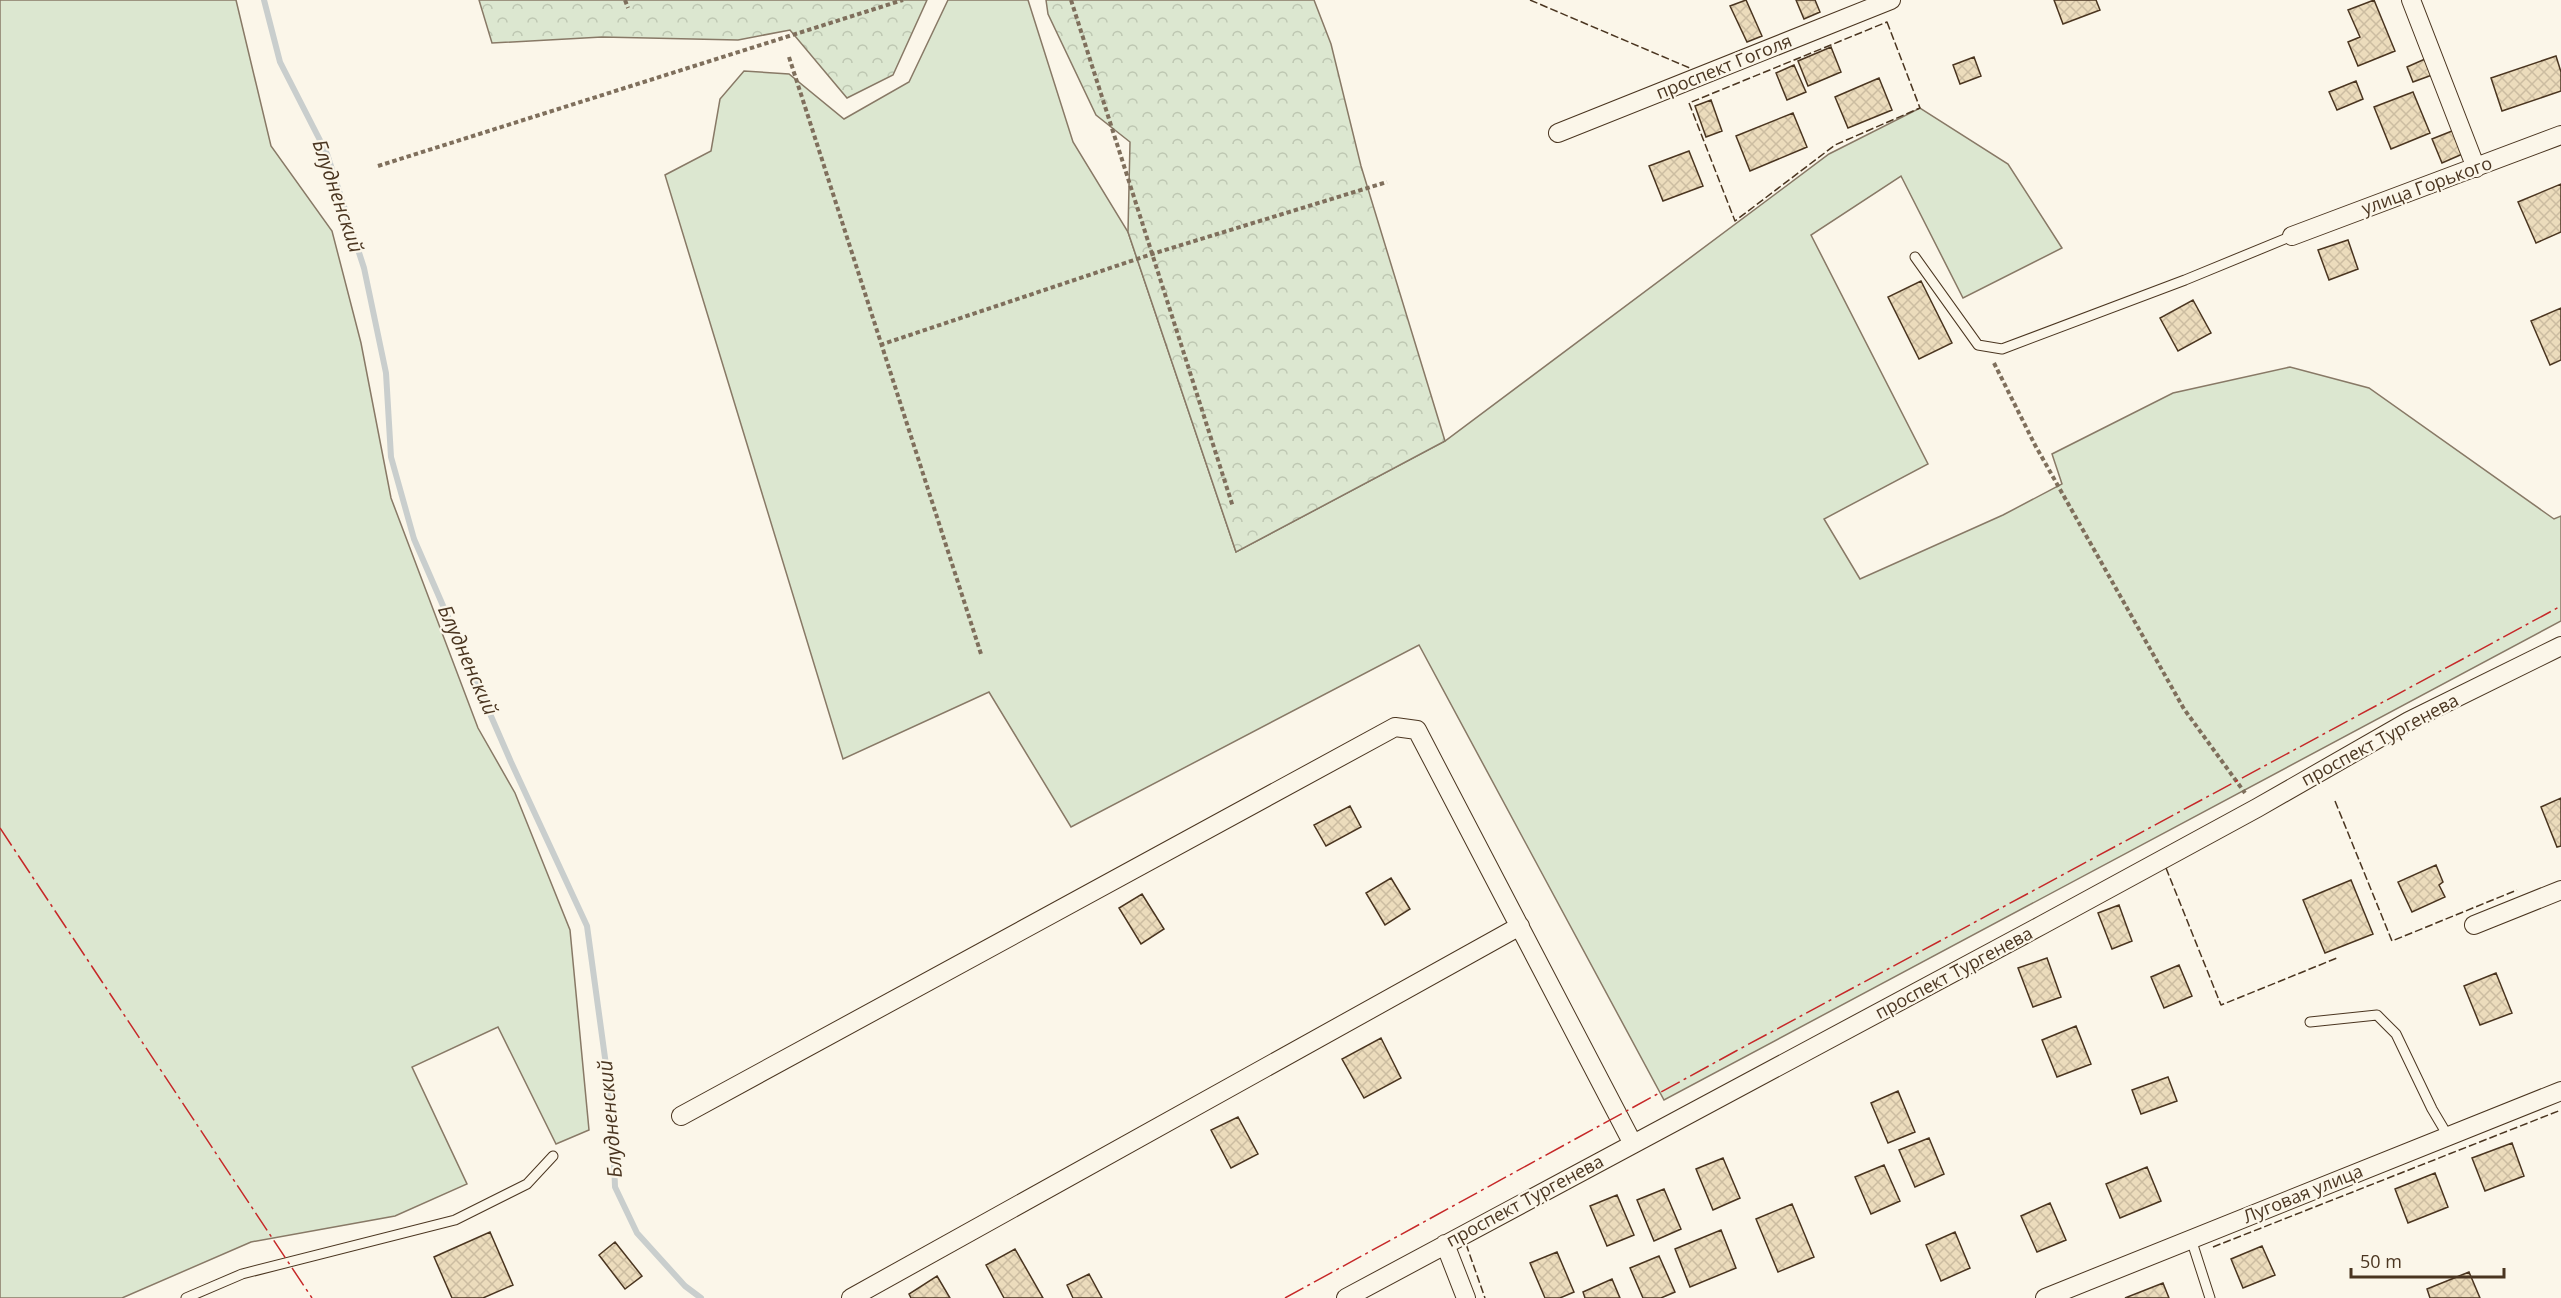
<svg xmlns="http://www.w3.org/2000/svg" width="2561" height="1298" viewBox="0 0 2561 1298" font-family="'Open Sans',sans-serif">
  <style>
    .green { fill: #dce7d0; stroke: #887966; stroke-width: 1.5 }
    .forest { fill: url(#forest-crowns); stroke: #887966; stroke-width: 1.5 }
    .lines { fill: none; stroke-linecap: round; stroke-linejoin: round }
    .stream { stroke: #c9cecd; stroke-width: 6 }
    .building { fill: url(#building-cross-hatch); stroke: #4a3520; stroke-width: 1.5 }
    .service-casing { stroke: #4a3520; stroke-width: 11 }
    .minor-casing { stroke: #4a3520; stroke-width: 20 }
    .path { stroke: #7f6f5c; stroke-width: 4; stroke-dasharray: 4.5 3; stroke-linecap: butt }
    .service { stroke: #fbf6e9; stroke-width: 9 }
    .minor { stroke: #fbf6e9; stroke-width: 18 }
    .fence { stroke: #4a3520; stroke-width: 1.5; stroke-dasharray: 8 3; stroke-linecap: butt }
    .power { stroke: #c62828; stroke-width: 1.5; stroke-dasharray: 21 4.5 3 4.5; stroke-linecap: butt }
    .labels { text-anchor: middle; stroke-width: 4.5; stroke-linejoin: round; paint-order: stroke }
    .street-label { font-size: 18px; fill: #4a3520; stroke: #fbf6e9 }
    .water-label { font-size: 20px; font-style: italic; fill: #4a3520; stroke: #fbf6e9 }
  </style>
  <defs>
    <pattern id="forest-crowns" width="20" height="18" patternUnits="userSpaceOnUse" patternTransform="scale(1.5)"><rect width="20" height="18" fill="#dce7d0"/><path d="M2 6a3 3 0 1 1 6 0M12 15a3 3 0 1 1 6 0" fill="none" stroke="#bec7b2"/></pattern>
    <pattern id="building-cross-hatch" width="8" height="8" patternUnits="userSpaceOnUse" patternTransform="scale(1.5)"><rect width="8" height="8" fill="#ecdcbc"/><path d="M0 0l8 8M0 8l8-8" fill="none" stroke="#ccbda1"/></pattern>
  </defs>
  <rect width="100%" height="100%" fill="#fbf6e9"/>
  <path class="green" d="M0,0H236L271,146L332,231L361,343L391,498L478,728L515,793L570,930L589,1130L556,1144L498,1027L412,1067L467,1184L395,1216L251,1242L122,1298H0Z
    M948,0H1028L1073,142L1128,232L1236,552L1445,441L1829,154L1920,108L2008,164L2062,248L1963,298L1901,176L1811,235L1928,464L1824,519L1860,579L2003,515L2062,484L2052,454L2173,393L2290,367L2369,388L2554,519L2561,516V621L1664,1100L1419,645L1071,827L989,692L843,759L665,175L711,151L720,99L744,71L789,74L844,119L909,82Z"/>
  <path class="forest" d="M479,0H927L893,75L847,98L790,30L738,40L602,37L492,43Z
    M1046,0H1314L1331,44L1361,166L1445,441L1236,552L1128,232L1130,142L1096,115L1048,14Z"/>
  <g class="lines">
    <path class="stream" d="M264,0L280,62L327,154L364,268L386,373L391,457L414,539L511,762L587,926L612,1109L615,1187L637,1233L685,1286L701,1298"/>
  </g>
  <path class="building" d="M1746,0L1762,36L1747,42L1730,6Z
    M1796,0H1815L1820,12L1804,19Z
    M2054,0H2096L2100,10L2063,24Z
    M2374,0L2395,51L2358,66L2348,42L2360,37L2348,10Z
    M1831,47L1841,72L1808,86L1798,61Z
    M2556,56L2561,72V91L2502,111L2491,78Z
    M1974,57L1981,76L1960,84L1953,65Z
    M2425,59L2432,75L2413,82L2407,67Z
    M1794,65L1806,92L1787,100L1776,73Z
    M1879,78L1892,110L1848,128L1835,97Z
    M2356,81L2363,99L2337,110L2329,92Z
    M2413,92L2430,133L2391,149L2374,107Z
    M1711,100L1722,131L1706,137L1695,106Z
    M1793,113L1807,147L1750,171L1736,136Z
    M2457,129L2467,152L2442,163L2432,139Z
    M1689,151L1703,186L1663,201L1649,166Z
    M2561,184V232L2536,243L2518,202Z
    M2348,240L2358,269L2329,280L2318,250Z
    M1921,281L1952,343L1919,359L1888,297Z
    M2193,300L2211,333L2178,351L2160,318Z
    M2561,308V360L2550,365L2531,321Z
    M2561,798V846L2557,847L2541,807Z
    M1350,806L1361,827L1326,846L1314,825Z
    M2436,865L2443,882L2439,885L2445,897L2412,912L2398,882Z
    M1391,878L1410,909L1385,925L1366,893Z
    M2351,880L2373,934L2325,953L2303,900Z
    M1142,894L1164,929L1141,944L1119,908Z
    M2119,905L2132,941L2112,949L2098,913Z
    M2047,958L2061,997L2033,1007L2018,968Z
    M2179,965L2192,996L2164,1008L2151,977Z
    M2496,973L2512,1013L2480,1025L2464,986Z
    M2076,1026L2091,1064L2057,1077L2042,1040Z
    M1381,1038L1401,1078L1364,1098L1342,1059Z
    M2168,1077L2177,1101L2141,1114L2132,1090Z
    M1898,1091L1915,1132L1888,1143L1871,1103Z
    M1238,1117L1258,1154L1231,1168L1211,1130Z
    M1929,1138L1944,1174L1915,1187L1899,1150Z
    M2512,1143L2524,1176L2485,1191L2472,1158Z
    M1723,1158L1740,1198L1713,1210L1696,1169Z
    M1884,1165L1900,1201L1871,1214L1855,1177Z
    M2147,1167L2161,1201L2120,1218L2106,1184Z
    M2435,1173L2448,1207L2408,1223L2395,1189Z
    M1664,1189L1681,1229L1654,1241L1637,1200Z
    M1617,1195L1634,1235L1607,1246L1590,1206Z
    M2050,1203L2066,1240L2037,1252L2021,1216Z
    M1792,1204L1814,1257L1778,1272L1756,1219Z
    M1721,1230L1736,1268L1690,1287L1675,1249Z
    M490,1232L513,1285L483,1298H452L434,1257Z
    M1955,1232L1970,1268L1941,1281L1926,1245Z
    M615,1242L642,1276L625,1289L599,1255Z
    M2262,1246L2275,1275L2243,1288L2231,1259Z
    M1015,1249L1043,1298H1004L986,1265Z
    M1557,1252L1574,1292L1560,1298H1545L1530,1263Z
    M1659,1256L1675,1292L1661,1298H1643L1630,1268Z
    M2469,1272L2480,1298H2430L2427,1289Z
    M1089,1274L1102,1298H1073L1067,1285Z
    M937,1276L950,1298H911L909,1294Z
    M1612,1279L1620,1298H1585L1583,1292Z
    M2163,1283L2169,1298H2125Z"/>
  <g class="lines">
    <g class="service-casing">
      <path id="service" d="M1915,257L1978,345L2002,349L2185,280L2292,236
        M2310,1022L2377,1015L2396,1034L2432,1109L2448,1136
        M2191,1239L2210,1298
        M186,1298L242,1274L455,1220L527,1184L553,1156"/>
    </g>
    <g class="minor-casing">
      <path id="minor" d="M2411,0L2476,168
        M1558,133L1891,0
        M2292,236L2561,135
        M2474,925L2561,890
        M681,1116L1395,727L1417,730L1633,1144
        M1445,1244L1466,1298
        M851,1298L1520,926
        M1346,1298L2042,925L2257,808L2409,721L2561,646
        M2045,1298L2561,1091"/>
    </g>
    <path class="path" d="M625,0L628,8
      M1071,0L1233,507
      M789,57L981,654
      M378,166L903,0
      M880,345L1152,254L1387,182
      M1994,363L2035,445L2184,709L2245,793"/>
    <use href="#service" class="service"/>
    <use href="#minor" class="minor"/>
    <path class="fence" d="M1530,0L1692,69
      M1887,22L1920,108L1835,145L1735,221L1689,103Z
      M2335,801L2392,941L2517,890
      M2166,868L2221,1005L2337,958
      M1466,1244L1485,1298
      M2213,1247L2561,1110"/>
    <path class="power" d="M0,828L312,1298
      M1285,1298L1736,1051L2561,606"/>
  </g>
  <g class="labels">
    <g class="street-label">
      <text transform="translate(1724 67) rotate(-22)" y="6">проспект Гоголя</text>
      <text transform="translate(2427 186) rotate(-20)" y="6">улица Горького</text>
      <text transform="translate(2380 740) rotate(-28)" y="6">проспект Тургенева</text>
      <text transform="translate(1954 973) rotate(-28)" y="6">проспект Тургенева</text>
      <text transform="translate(2303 1194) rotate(-22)" y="6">Луговая улица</text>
      <text transform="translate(1525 1201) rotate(-28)" y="6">проспект Тургенева</text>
    </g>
    <g class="water-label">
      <text transform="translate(338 196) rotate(71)" y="7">Блудненский</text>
      <text transform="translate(468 660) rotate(66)" y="7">Блудненский</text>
      <text transform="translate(610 1119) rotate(-95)" y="7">Блудненский</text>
    </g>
  </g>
  <path d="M2351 1268v9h153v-9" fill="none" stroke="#4a3520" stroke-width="3"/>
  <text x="2360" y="1268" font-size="18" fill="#4a3520" stroke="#fbf6e9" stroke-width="4.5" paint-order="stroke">50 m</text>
</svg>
